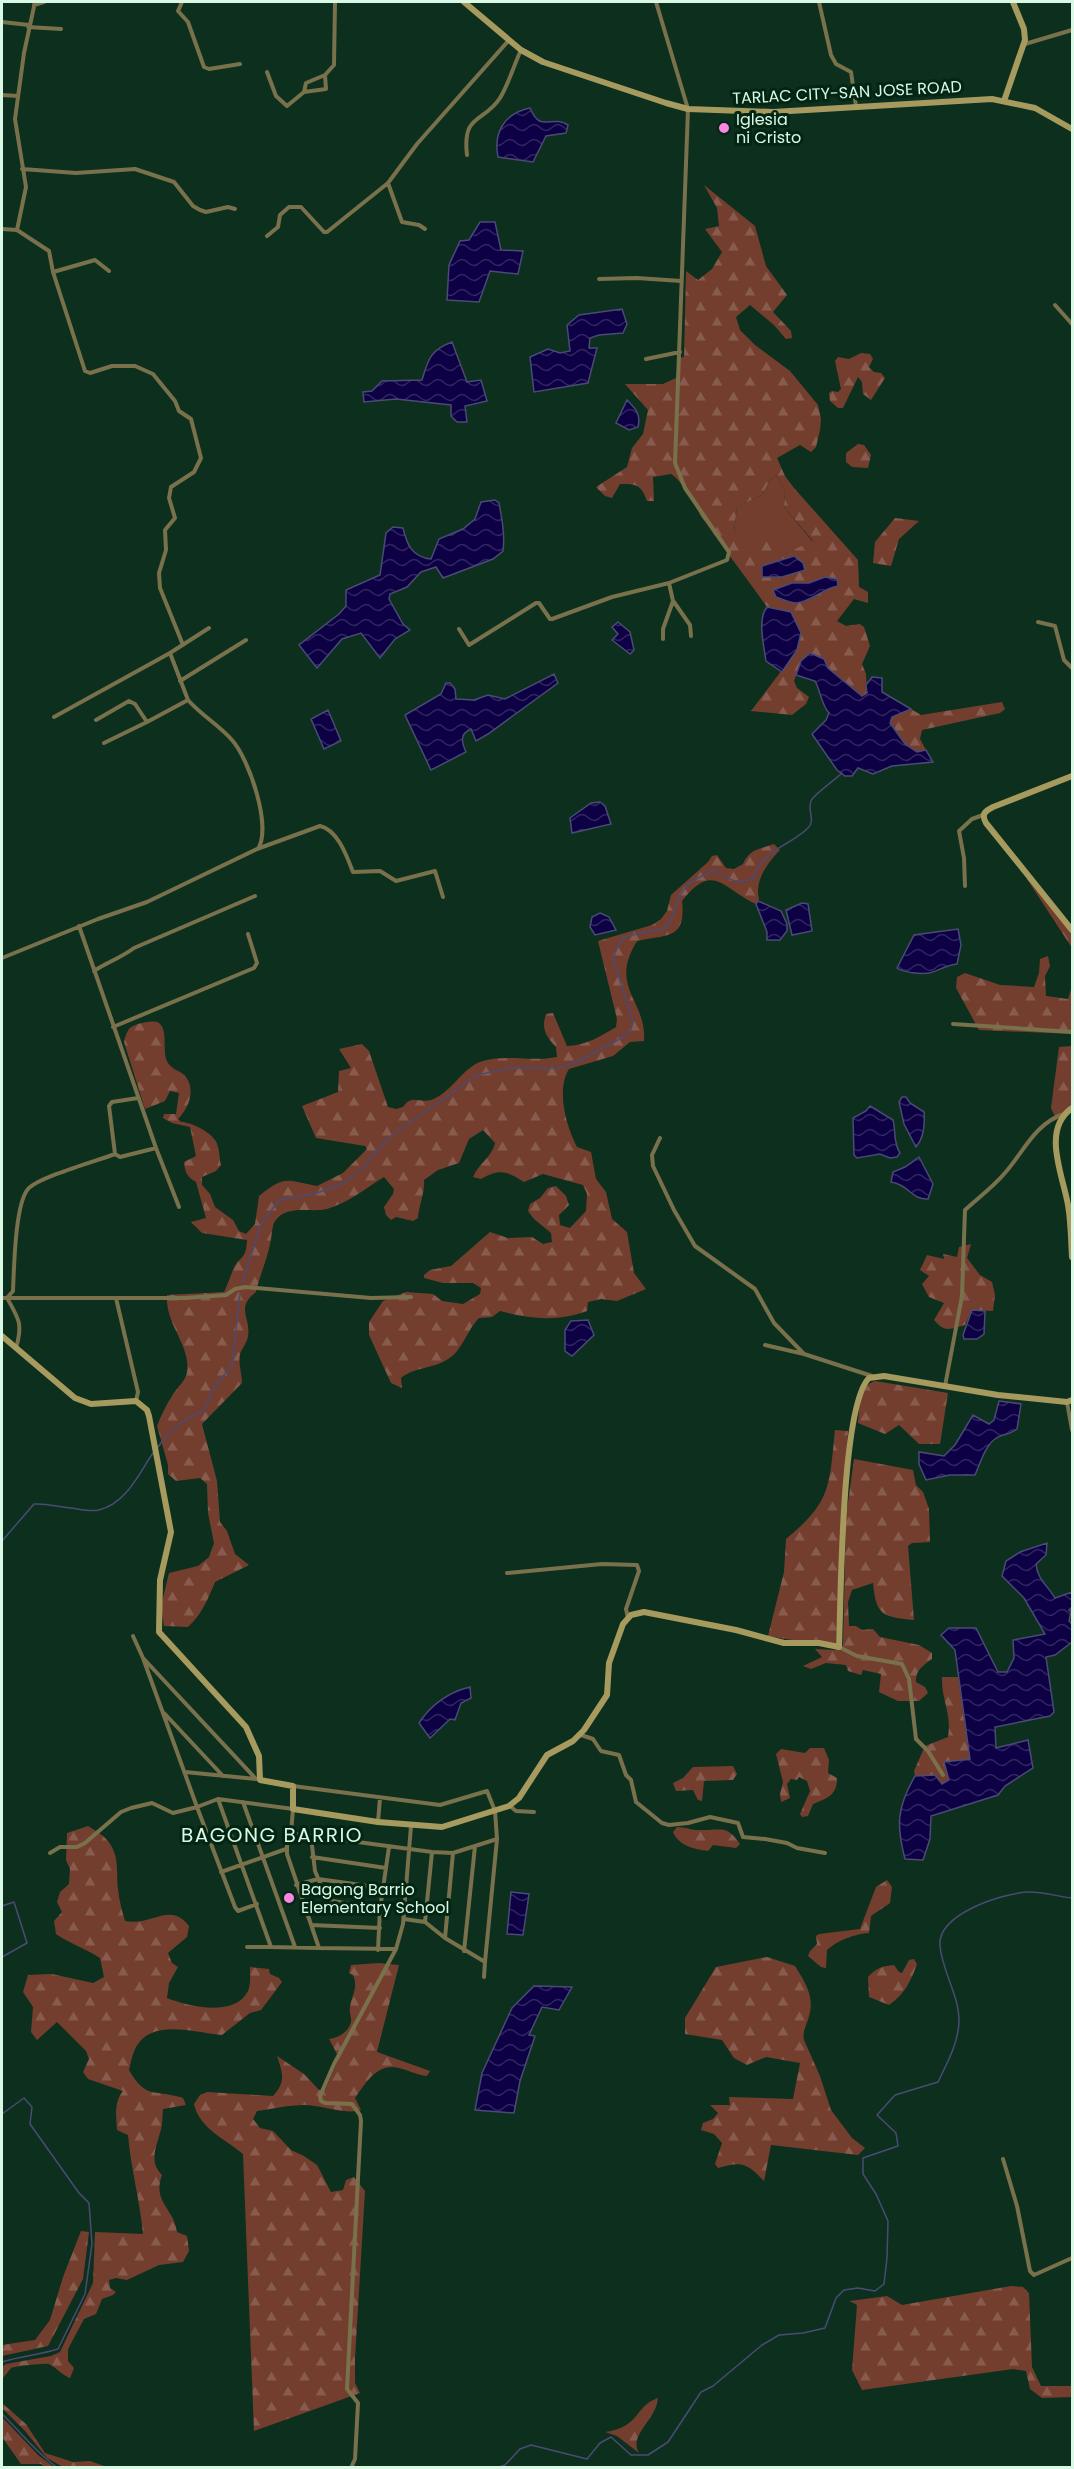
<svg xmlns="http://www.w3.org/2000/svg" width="1074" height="2469" viewBox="0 0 1074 2469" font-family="Poppins,sans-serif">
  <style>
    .green { fill: #743e2f }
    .forest { fill: url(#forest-firs); fill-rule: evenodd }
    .water { fill: url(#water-waves); stroke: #4a4b75; stroke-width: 1.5 }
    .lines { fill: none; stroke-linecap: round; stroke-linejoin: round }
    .stream { stroke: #4a4b75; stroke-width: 1.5 }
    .street { stroke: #79714c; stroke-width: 4 }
    .secondary { stroke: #a79a5e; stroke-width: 6 }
    .poi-dot { fill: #fd86e2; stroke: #032514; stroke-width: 2 }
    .labels { text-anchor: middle; stroke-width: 6; stroke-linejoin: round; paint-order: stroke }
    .street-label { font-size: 16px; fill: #d9f9e4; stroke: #032514 }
    .poi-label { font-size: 16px; fill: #d9f9e4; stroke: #032514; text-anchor: start }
    .quarter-label { font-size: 20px; letter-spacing: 1.5px; fill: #d9f9e4; stroke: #032514 }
  </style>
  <defs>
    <pattern id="forest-firs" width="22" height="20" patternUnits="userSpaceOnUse" patternTransform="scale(1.5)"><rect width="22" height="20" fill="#743e2f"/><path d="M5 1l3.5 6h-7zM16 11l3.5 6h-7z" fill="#875b4d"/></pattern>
    <pattern id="water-waves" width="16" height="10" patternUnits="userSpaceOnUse" patternTransform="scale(1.5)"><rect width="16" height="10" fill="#0d0045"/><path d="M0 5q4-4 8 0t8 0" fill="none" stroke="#302660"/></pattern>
  </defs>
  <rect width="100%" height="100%" fill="#0d2f1d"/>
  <path class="green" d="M776,475L785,491L784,507L813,542L784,554L745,546L734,531L737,507L762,495L770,480Z"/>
  <path class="forest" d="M704,185L755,226L766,266L787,295L773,312L791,331L792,338L786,339L774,325L750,305L736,317L740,330L755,345L790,371L818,405L821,419L820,430L816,447L811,452L800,445L777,458L785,476L794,488L858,560L859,587L868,592V603L854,599L837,621L846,626L860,624L864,627L870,646L862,664L866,674L867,693L862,696L828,668L824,659L801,661L794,681L797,688L809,697L806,704L792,715L751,711L788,662L797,625L791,612L767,607C746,577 724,549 703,519C694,506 684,482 671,474L653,477L654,501H647C641,484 636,484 620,484L612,498L605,496L596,487L627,467L632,448L643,434L648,410L625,384H663L676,378L678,358L684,357L686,271L698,280L712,269L722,252L705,229L719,226L717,208ZM776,475L785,491L784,507L813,541L784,554L772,534L745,545L734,531L737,507L762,495L770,480ZM762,567L805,570L782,577H762ZM825,577L838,586C823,588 812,602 796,603C790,603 782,599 776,597L773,590L792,583H809Z
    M861,353L870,354L873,359L869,367L874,372L881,373L885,378L871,400L863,394L862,382L858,377L843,408H838L830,401L829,393L832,391L838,392L841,389L835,361L838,357L849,359Z
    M858,444L864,445L871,455L868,468L852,467L846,462V453Z
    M895,518L919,521L899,539L891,566L873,563L875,542Z
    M1002,702L1005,709L1000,713L922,730L920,739L926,750L917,752L905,744L890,722L892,717L911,709L921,715Z
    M774,844L780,850C768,862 754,881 759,899L756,904C722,888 713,861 682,901C686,940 668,934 637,941C608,988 647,1000 644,1041L630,1042L613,1056L569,1069C556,1090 566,1126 577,1147L591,1152L596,1179L606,1192L612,1219L627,1232L634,1273L646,1289L617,1301L601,1299L588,1302L587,1311C557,1322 530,1319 500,1311L492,1317L479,1318C467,1330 462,1351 448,1359C433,1369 414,1367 401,1378L402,1388L391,1383L369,1335V1322L383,1301L406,1292L433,1294L442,1301L463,1304L480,1294L481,1288L473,1283H443L424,1278V1275L430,1270L451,1266L490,1232L508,1238L532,1237L543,1244L552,1242L551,1233L534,1219L528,1211L530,1204L540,1198L548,1188L556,1186L566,1196L569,1205L559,1215L560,1225L570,1228L586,1211L587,1194L583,1185L543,1174L524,1182C506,1170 498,1169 481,1179L473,1177C478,1164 492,1157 495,1143L483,1130L469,1139L459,1163L438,1170L424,1180C425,1193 419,1204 418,1218L413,1221L396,1217L391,1220L386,1215L384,1207L393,1194L394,1189L384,1177C366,1188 348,1203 327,1209C311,1213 287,1204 275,1221C272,1226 272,1234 271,1239C268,1258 260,1274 256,1292C235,1308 251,1317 248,1336C247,1343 242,1348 240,1354C238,1364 242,1373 242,1383L202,1424L217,1481L220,1522L227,1531L235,1554L249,1565L215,1582C208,1599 202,1614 188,1627L164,1626L161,1606L169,1573L198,1566L209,1557L214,1543L208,1513L207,1484L200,1478L176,1481L168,1474V1465L157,1426C161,1416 166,1405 172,1396C176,1388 186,1381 187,1372C191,1345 165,1325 167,1295L224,1292C228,1284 230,1277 233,1270C239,1255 246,1262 247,1240L202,1233L191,1222L206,1218L196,1182C187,1177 185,1172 184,1162L196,1156L190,1127L172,1123L163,1118L164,1114H176L179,1093L170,1091L165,1101L145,1109L124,1042C125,1038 126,1033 129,1029C133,1024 153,1019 159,1023C169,1031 161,1051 168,1063C172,1070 182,1071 186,1077C196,1091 188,1109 178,1119L181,1122C191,1122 210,1132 215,1140C220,1147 219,1158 221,1165L216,1171L202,1177V1185L210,1194L215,1207L233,1220L239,1231L246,1234L255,1224L259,1196C286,1174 287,1181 317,1186L343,1173L367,1149L365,1146L316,1138L302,1106L338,1092L339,1071L351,1068L339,1049L362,1044L369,1051L388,1107L396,1109L403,1107C412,1094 418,1103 431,1100C452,1093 462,1067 483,1061C507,1054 533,1062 557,1057L556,1047C546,1037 541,1028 546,1014L553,1013L567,1046C585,1046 601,1036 616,1027L617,1019L598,941L652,925L661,919L667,911L671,895L708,862L712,856L717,855L726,868L734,869L743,864C749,849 760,849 774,844Z
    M1030,877L1072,932V948L1027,879Z
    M1048,956L1050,966L1045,976L1046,996L1068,999L1072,986V1034L979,1030L956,988L957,977L965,973L1000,985L1034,987L1039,973L1040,959Z
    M1072,1046V1104L1056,1119L1051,1108L1059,1047Z
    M971,1244L967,1258L980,1275L992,1282L995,1295L993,1311L972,1310L965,1325C950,1329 945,1333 934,1320L944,1303L929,1297L922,1284L929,1276L920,1270L927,1255L944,1259L943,1254L957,1257L959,1247Z
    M875,1381L948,1393L940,1444H919L899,1425L885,1434L858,1423C860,1408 858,1386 875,1381Z
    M835,1430L848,1431L836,1644L817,1640L798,1641L768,1636L784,1572L786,1539C832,1501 829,1486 835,1430Z
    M854,1459L913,1470L916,1485L923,1492L929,1509L930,1542L912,1543L908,1546L914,1620C882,1617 876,1615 873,1583L852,1590L848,1602L849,1626H856L862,1630L873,1629L880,1637L919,1645L932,1653V1659C924,1665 915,1670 916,1682L925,1687L928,1693L919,1701H898L879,1692L881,1674L863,1670L861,1675L848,1671L846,1665L826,1663L811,1669L803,1666L822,1657L815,1649L835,1650L843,1645L846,1517Z
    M942,1677H958L970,1760L950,1780L942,1784L935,1775L915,1776L914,1771L925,1746L948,1737C952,1714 941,1699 942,1677Z
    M810,1748H824L829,1760L828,1773L837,1778C837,1795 828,1798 813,1804L808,1816L802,1817L800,1814L810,1791L807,1781L799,1777L797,1780L791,1779L787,1784L790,1798L781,1802L780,1794L783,1782L776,1754L781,1749L805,1753Z
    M733,1766L737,1774L733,1780L704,1781L702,1801L698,1800L693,1790L676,1791L673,1783L683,1778L693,1767Z
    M88,1826C94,1830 102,1834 107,1840C120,1855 116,1871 118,1889C119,1900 122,1911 125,1921C153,1926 170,1901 189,1926L187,1937L168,1953L172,1963L178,1967L169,1983L167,1998C187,2006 235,2018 248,1991C251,1984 250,1975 250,1967L269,1969L270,1974L279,1978L282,1982L261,2010L250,2013L222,2035C197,2033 155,2019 138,2044C133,2050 131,2062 129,2070C146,2100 155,2089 183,2098L186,2105L163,2109C162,2116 163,2122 161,2129C157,2146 148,2161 162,2175C152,2202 174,2208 177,2232L187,2236L189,2251L183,2262L159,2265L127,2280L116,2278L109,2280L110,2288L116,2292L113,2295L102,2299L96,2314L84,2319L68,2349V2361L74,2368L70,2378C62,2375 57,2368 49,2364C46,2363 16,2366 11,2368L2,2379V2367L6,2364L51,2356L60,2352L93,2283L95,2232L143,2234C140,2201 131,2169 128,2135L117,2130C116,2116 114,2102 123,2091L88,2079L83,2072L89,2059L86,2051L57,2022L37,2040L31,2032L33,2007L23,1992L28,1975L52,1974L93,1983L104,1977L100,1958C85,1948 70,1944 56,1934L54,1921L62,1912L57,1902L60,1892L69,1884L70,1869L66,1860L67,1833Z
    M677,1827C686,1827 693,1831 702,1830C723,1830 727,1825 740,1844L736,1848L713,1845L708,1851C694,1849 679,1846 673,1832Z
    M887,1880L892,1887L890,1903L871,1916L869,1933C854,1934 838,1940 827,1950L826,1968L821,1967L808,1956L810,1951L817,1944L816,1936L819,1934L860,1929L876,1887Z
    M767,1957L795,1966C805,1982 815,1997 809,2016C807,2025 802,2031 804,2040L820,2076L831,2110L852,2138L865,2148L858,2155L771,2145L764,2181C747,2163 742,2161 718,2168L715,2164L722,2143L714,2134L701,2130L703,2123L713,2119L718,2113L710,2105H730L729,2097L793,2099L800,2063L766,2057L747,2065L734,2058L722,2040L685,2034V2018L716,1967Z
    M914,1959L917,1964C911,1981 904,1995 889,2005L869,1997L868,1977C876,1968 883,1966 894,1965L899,1972L902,1973L909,1960Z
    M379,1963L399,1965L377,2052L430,2071L427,2076C416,2075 409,2070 399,2068C378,2062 366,2082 355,2098L361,2110C345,2115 322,2105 304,2105C289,2105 272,2109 257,2111L253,2119L260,2128L273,2131L291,2150L304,2156L317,2165L331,2192L343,2190L346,2180L354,2177L365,2191L355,2358V2383L360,2393L254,2431L243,2154C225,2139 199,2128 194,2104L200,2095L207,2092L273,2096C287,2081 282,2072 277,2056L304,2074L319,2090H325L339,2058L329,2039C338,2038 349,2032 351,2022C352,2018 349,2013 350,2008C351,1996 359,1988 353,1975L349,1973L351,1965Z
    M81,2231L89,2232L83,2279L48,2346L2,2356V2345L35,2340L50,2320L63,2277Z
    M1011,2286L1023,2287L1029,2293L1032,2367L1041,2386H1072V2397L1042,2398L1030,2389L1026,2371L1013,2369L862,2390L852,2370L857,2305L850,2301L887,2296L902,2305Z
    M658,2398C656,2421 628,2435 639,2453L617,2436L605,2432C641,2427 634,2406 658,2398Z
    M2,2403L26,2424L45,2453L73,2462L90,2461L107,2467H63L47,2458L25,2431L2,2408Z
    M2,2417L38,2455L54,2467H45L41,2464H21L2,2437Z"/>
  <path class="water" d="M530,108C541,134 551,114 568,125L566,133L546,136L533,162L498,157C493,132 505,113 530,108Z
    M480,222H495L501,250L523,251L518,274L490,271L479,302L447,300L449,265L460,241L469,240Z
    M622,309L627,324L623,333L599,335L590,338L589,348H597L588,383L534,392L530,357L548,349L560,353L570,351L567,325L579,315Z
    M452,342L467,382L481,380L487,401L465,406L467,422H457L451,416V405L396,399L364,402L363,392L372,391L382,381L422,380C428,360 430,350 452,342Z
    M627,400C636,409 641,414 638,427L629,430L616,423Z
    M495,500L499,503C502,519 505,535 503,551L493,559L443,578L436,567L421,572L407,587L390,594L389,599L403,624L410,630L395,639L380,658L361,633L342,639L317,668L299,645L339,614L346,606V590L380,575L386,533L393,527L403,528C407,545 412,557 431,559L439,539L463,529L475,519L481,502Z
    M794,556L803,563L805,570L782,577H762V566Z
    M825,577L837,579L838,586C823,588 812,602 796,603C790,603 782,599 776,597L773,590L792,583H809Z
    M767,607L791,612L801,633L797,650L782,672L766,661C764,646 757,619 767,607Z
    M618,622L630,632L634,650L630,654L612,640L618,634L612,627Z
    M810,653L824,659L828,668L862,696L867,693L866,685L872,677L882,678V692L911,709L892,717L890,723L905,744L917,752L926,750L933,762L892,766L873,774L858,768L852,776H845L837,770L812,734L826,720L829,713C821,704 821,692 815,681L796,675L801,661Z
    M554,674L558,683L488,734L476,741L471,729C460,734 461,741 466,752L431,770L405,715L441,694L446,683H450L455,689L456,699L474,700L488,695L505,699Z
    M328,710L341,741L324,749L311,719Z
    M600,802L605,806L611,824L572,833L570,818L591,803Z
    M758,901L781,911L787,924V931L780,940H767V932L756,904Z
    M802,903L808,904L812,931L792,935L786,910Z
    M600,913L609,917L616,930L595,935L590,927L592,917Z
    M958,929L961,945L957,964C946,965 936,972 929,973C921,974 904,973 897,968L914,935Z
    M902,1097H906L910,1103L924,1112C925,1124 924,1138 916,1147L904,1124L899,1102Z
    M870,1106L893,1120C896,1131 893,1143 900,1153L897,1157L890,1158L880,1154L857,1158L854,1155L853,1118L866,1111Z
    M919,1157L933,1184L928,1199C911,1200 910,1185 891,1182L893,1172L905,1167Z
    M972,1310L985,1311L984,1334L977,1339H964L963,1335Z
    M588,1320L594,1335L572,1356L565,1351V1330L571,1321Z
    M999,1401L1021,1404L1017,1429C1010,1435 1001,1434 995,1439C985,1446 980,1464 975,1475H950L926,1480L919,1464V1452L944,1456L955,1445L973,1415L989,1424L994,1420Z
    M1047,1543L1046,1555L1036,1564C1037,1579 1048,1586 1055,1598L1072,1592V1607L1069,1610L1071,1612L1069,1621L1072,1624V1642L1055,1655L1046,1657L1054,1712L1050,1716L995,1727L996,1748L1028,1740L1033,1768L1005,1786L998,1795L931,1816L930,1839L923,1860L905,1859C896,1825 897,1807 915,1776L935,1775L942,1784L949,1780L944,1762L970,1759L955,1650L941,1635L949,1628H976L998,1672H1007L1014,1658L1013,1640L1045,1634L1024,1598L1002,1576L1006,1561L1020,1552Z
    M470,1687L471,1698L461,1703L455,1720L450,1719L430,1738L419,1723C431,1705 449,1692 470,1687Z
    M511,1892L529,1894L523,1935L507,1934Z
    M534,1986L572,1987L559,2010L542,2007L529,2035L535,2036L520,2081L514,2113L475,2110L482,2073L512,2008Z"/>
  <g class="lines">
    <path class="stream" d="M243,1282L261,1224L279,1200L317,1193L344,1183L362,1169L388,1138L477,1075L511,1068H559L581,1060L623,1037L631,1029L633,1022L614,962L615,953L623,937L665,928C672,921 674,912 677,903C683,883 697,878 715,870C728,880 739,885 754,878C761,850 790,846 808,828C816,821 807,810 811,801C814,794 835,780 842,773
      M158,1447L166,1436L185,1420L204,1410L214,1388L232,1365L240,1294
      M2,1541L34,1504C47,1503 58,1507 71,1508C79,1509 92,1512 99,1510C127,1503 139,1473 153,1453
      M2,1906L14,1902L27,1943L2,1957
      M2,2114L24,2098L32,2107L30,2124L79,2193L89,2203L92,2244L85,2294L58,2349C39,2355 21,2356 2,2362
      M2,2414C20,2431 37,2454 58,2468
      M496,2468L505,2465L520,2449L531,2445L587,2459L600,2443L611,2437L631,2455H648L668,2442L701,2392L713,2386L762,2345L779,2335L803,2333L825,2328L836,2298L844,2290L858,2288L875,2291L884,2284L887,2258L888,2221L876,2194L863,2174V2158L898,2146L896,2133L877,2115L895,2095L938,2082C947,2063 958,2044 959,2022C960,1997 942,1971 940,1946C937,1914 1001,1894 1027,1892C1042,1891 1058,1897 1072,1898"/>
    <path class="street" d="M182,2L178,11L188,22L204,67L209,69L240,64
      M819,2L831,55L836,64L851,72L856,106
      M34,5L44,2
      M2,22L29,25
      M28,27L61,29
      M1025,44L1072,30
      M267,72L276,96L287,106L304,92L326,89L325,75L334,65L335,2
      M304,92L306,83L325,75
      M2,95L18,96
      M467,155C462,113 484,123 500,98C509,83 514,65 521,50
      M22,169L76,173L135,169L174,182L193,206L200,210L206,212L228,207L235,209
      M388,183L402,222L419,225L425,229
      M2,229L17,230L49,251L53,272L85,371L90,373L112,366H135L153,374L175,401L179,411L191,419L201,458L194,472L171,487L169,498L175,518L165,530L166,550L159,573L160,588L183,645
      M17,230L26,187L15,119L24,53L35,2
      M267,236L278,227L280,215L289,207H301L324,232H327L388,183L417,144L509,40
      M53,272L95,260L109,271
      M599,279L637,278L681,281
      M1055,305L1072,324
      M646,359L680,352
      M674,602L690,625L691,636
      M1038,622L1055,626L1064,660L1072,668
      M459,629L469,645L536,603H539L550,619H552L612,597L669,583L727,560L729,552L685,488L675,463L688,109L656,2
      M663,639V629L673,601L669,583
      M180,681L246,640
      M188,700L170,653L209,628
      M54,717L170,653
      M96,720L129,701L135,704L147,722L188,700C201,715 219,725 232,740C249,759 272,826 258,849
      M104,743L147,722
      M965,886L964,858L959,831L972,819L983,815
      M79,926L156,1148L179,1207
      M2,958L98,919L147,902L257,849L320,826C338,830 347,857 353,872L380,871L396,881L435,871L443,897
      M94,971C107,962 121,958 134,948L255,896
      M953,1024L1072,1032
      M113,1027L254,968L257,963L248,934
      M660,1138L652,1155L653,1166L674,1210L695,1246L755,1289L774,1323L804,1354
      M115,1154L120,1157L156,1148
      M2,1298H185L226,1295L235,1289L245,1287L371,1298L411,1297
      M116,1298L138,1392L136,1401
      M765,1345L804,1354L872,1376
      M16,1348C23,1324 19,1319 7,1298L13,1291C14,1269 15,1204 28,1189C39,1177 96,1161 115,1154L109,1106L112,1102L138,1098
      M945,1386L962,1296L965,1210C978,1198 993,1187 1004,1174C1023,1153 1035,1123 1064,1114
      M1067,1402L1072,1430
      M507,1573L602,1564L637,1565L639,1571L626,1609L628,1618
      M133,1636L143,1658
      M839,1647L857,1656L902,1664L909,1679L916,1739L928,1751L943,1775
      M164,1713L223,1776
      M581,1735L593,1739L601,1751L619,1755L626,1775L631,1780L636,1802L662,1823L669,1825L688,1823L710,1817L738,1823L743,1837L765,1839L787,1843L797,1848L825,1853
      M185,1772L256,1779
      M256,1779L143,1658L197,1807L218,1799L293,1809L291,1833L432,1852L453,1853L497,1839L495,1811L487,1791L440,1805L293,1786
      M218,1799L271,1947L319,1948
      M243,1802L295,1947
      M510,1806L516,1811L534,1812
      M378,1822L380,1798
      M291,1833L287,1845V1854L319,1948L396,1949L403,1924L411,1826
      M311,1837L315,1871L327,1900L380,1909L389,1847
      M432,1852L425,1922L445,1938L453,1853
      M50,1853L60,1847H77L85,1843L121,1812L131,1808L152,1803L173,1813L197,1807L235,1907L238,1911L257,1904
      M312,1857L386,1868
      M221,1872L286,1849
      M296,1885L318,1879L405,1891
      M404,1919L425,1922
      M311,1925L380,1928
      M445,1938L485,1962L497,1839
      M247,1947H271
      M378,1950L380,1909
      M464,1951L475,1846
      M484,1977L485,1962
      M1003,2159L1017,2206L1030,2271L1034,2275L1072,2258
      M351,2468L355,2459L358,2403L347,2389L361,2121L360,2115L352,2104L325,2103L321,2101L320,2096L334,2064L396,1949"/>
    <path class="secondary" d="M464,2L521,50L543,62L666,103L688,109L773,112L992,99L1035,108L1072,129
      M1004,101L1025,40L1024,29L1013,2
      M1072,776L993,807C985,811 981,814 986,823L1072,930
      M1072,1108C1041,1130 1063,1175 1068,1205C1071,1222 1071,1240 1072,1257
      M2,1336L75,1398L91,1404L136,1401L147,1410L149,1416L171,1532L160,1580L159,1632L246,1727L259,1756L260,1780L293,1786V1809L378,1822L442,1827L509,1806L519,1798L547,1755L573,1741L584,1730L607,1695L609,1663L623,1624L631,1615L644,1612L736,1630L784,1643H819L839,1647C841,1600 841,1406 869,1378L884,1376L998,1395L1067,1402L1072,1400"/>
  </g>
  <g class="poi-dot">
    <circle cx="724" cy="128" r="6"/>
    <circle cx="289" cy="1898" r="6"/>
  </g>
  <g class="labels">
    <g class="street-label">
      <text transform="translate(847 92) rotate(-3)" y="6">TARLAC CITY-SAN JOSE ROAD</text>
    </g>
    <g class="poi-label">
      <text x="736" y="125">Iglesia<tspan x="736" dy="18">ni Cristo</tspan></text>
      <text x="301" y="1895">Bagong Barrio<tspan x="301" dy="18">Elementary School</tspan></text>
    </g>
    <g class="quarter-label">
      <text x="272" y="1842">BAGONG BARRIO</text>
    </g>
  </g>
  <rect width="1074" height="2469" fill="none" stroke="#d9f9e4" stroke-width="6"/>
</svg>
